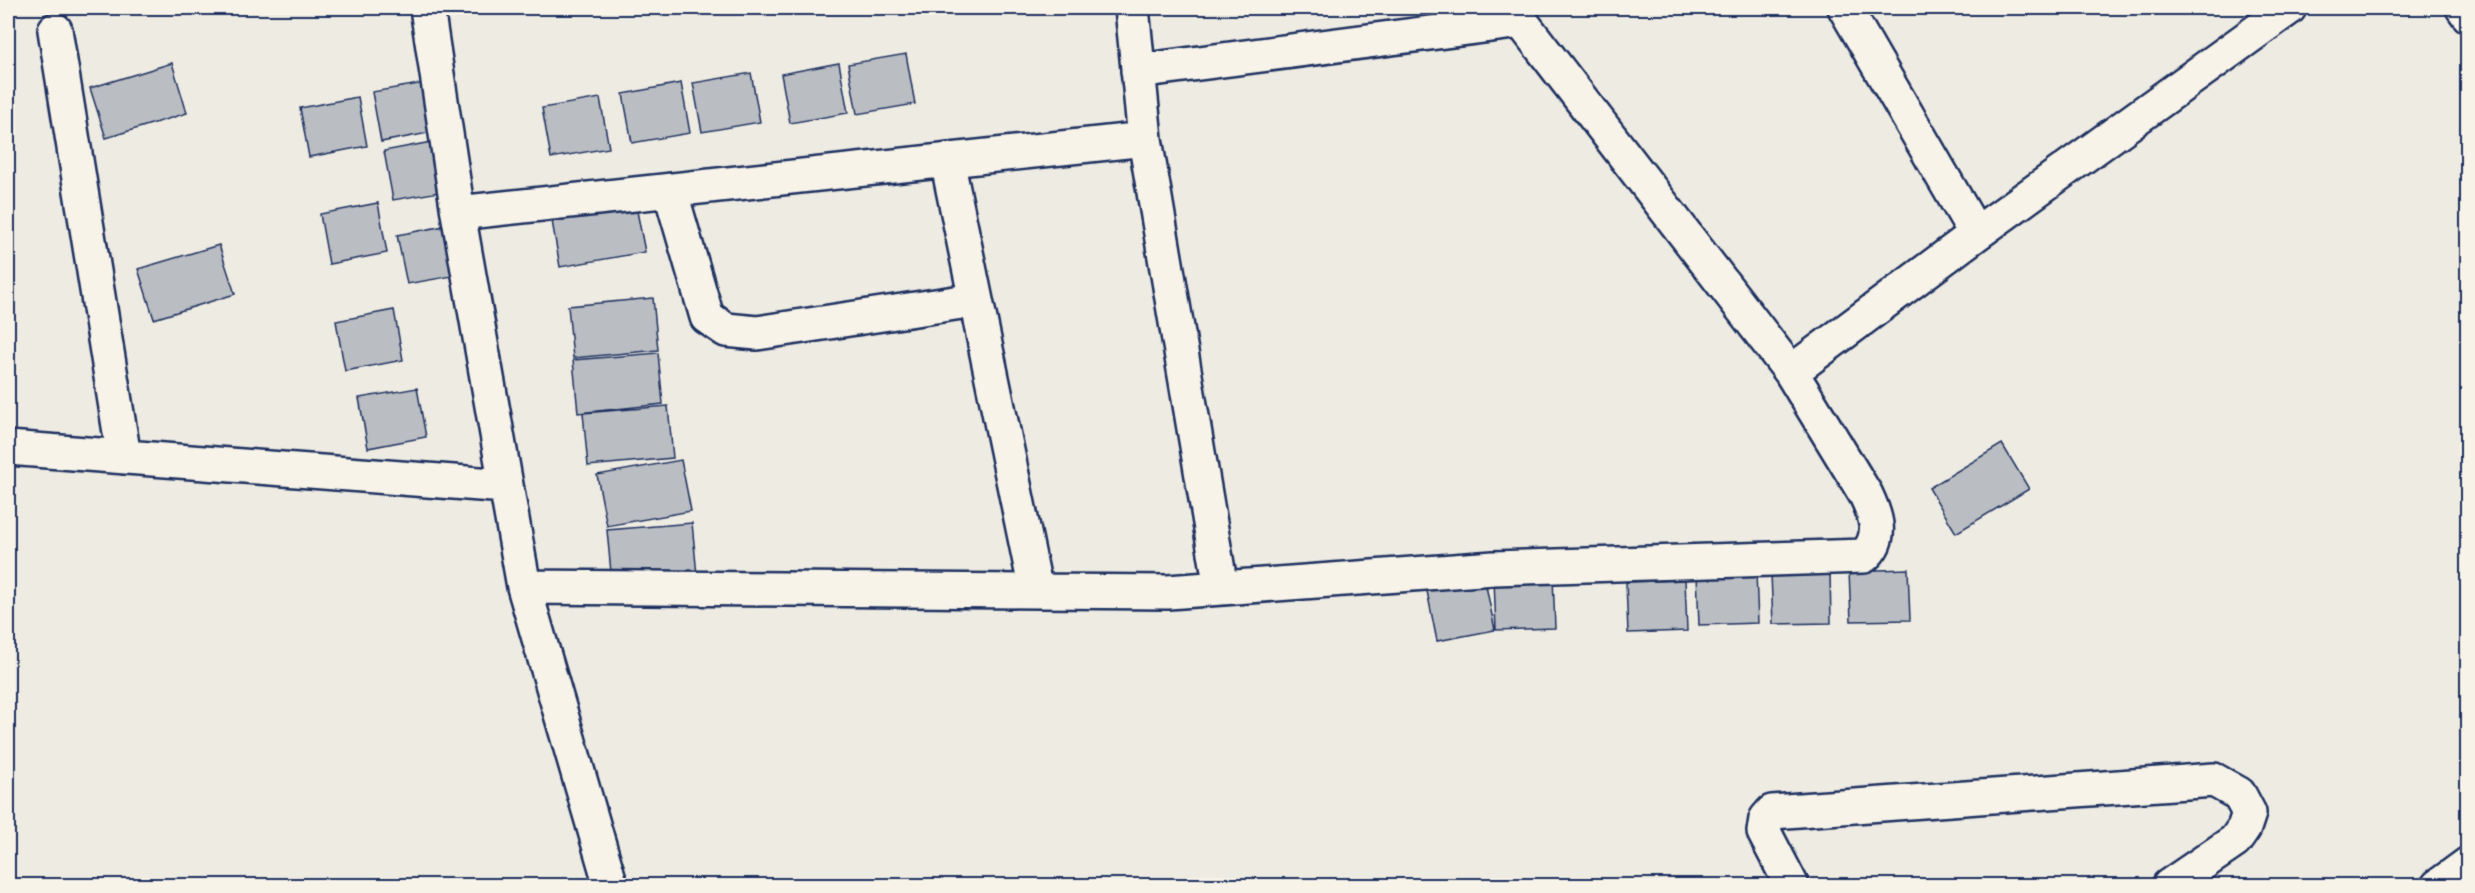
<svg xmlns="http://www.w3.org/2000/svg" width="2475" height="893" viewBox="0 0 2475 893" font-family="Pangolin,sans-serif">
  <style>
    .building { fill: #babdc2; stroke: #1b2f5e; stroke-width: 1.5 }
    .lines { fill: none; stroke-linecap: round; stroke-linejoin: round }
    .minor-casing { stroke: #1b2f5e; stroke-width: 38 }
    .minor { stroke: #f7f3e8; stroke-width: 33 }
  </style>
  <rect width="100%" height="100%" fill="#eeebe2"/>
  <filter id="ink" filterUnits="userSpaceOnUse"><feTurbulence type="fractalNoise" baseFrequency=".0167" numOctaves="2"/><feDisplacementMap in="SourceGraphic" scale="12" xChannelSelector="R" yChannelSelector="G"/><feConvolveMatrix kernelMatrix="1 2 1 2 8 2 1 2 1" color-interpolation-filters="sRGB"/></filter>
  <g filter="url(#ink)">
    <path class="building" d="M906,54L915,104L857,114L848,64Z
      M172,63L187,113L106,138L90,88Z
      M839,63L848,113L790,123L781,74Z
      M751,73L760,122L702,132L693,83Z
      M430,82L439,131L381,142L372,92Z
      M681,83L690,133L632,143L623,94Z
      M358,97L367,146L309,157L300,108Z
      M600,98L609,148L551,158L542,108Z
      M442,140L451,190L393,200L384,151Z
      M635,201L645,252L560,267L551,215Z
      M378,203L387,253L329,264L320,214Z
      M455,224L464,274L407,284L397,235Z
      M219,245L235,294L154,319L138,269Z
      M653,298L658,350L573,358L568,306Z
      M394,310L403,360L345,371L336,321Z
      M658,353L663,404L578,413L573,360Z
      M417,388L426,437L368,448L359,398Z
      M668,406L673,458L588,466L583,413Z
      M2002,444L2029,489L1956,533L1929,488Z
      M681,460L691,511L607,526L597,475Z
      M692,523L697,575L612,583L607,530Z
      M1908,569L1910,620L1851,621L1849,571Z
      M1830,572L1831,623L1773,624L1771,574Z
      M1756,573L1758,623L1699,625L1697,574Z
      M1553,577L1555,628L1496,630L1494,579Z
      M1685,580L1687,631L1628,633L1626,582Z
      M1485,581L1495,630L1437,641L1427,591Z"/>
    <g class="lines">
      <g class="minor-casing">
        <path id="minor" d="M427,8L458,213L524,587L611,886
          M1132,8L1145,139L1221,588
          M1845,8L1976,234
          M2463,8L2468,15
          M55,30L124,457
          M1138,71L1522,21
          M947,160L1036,591
          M670,190L707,317L726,330L757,333L975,300
          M458,213L1145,139
          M1791,372L1976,234L2289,8
          M8,448L506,486
          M524,587L1168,592L1494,568L1864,556C1884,538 1876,516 1866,495L1791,372L1511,8
          M1792,886L1764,832L1766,819L1772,812L2214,780L2239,794L2249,813L2244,828L2235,841L2169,886
          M2438,886L2468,864"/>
      </g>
      <use href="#minor" class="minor"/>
    </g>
  </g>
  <rect width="2475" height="893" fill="none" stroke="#f7f3e8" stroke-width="30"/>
  <rect x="15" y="15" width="2445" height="863" fill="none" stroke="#1b2f5e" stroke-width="2" filter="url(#ink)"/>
</svg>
